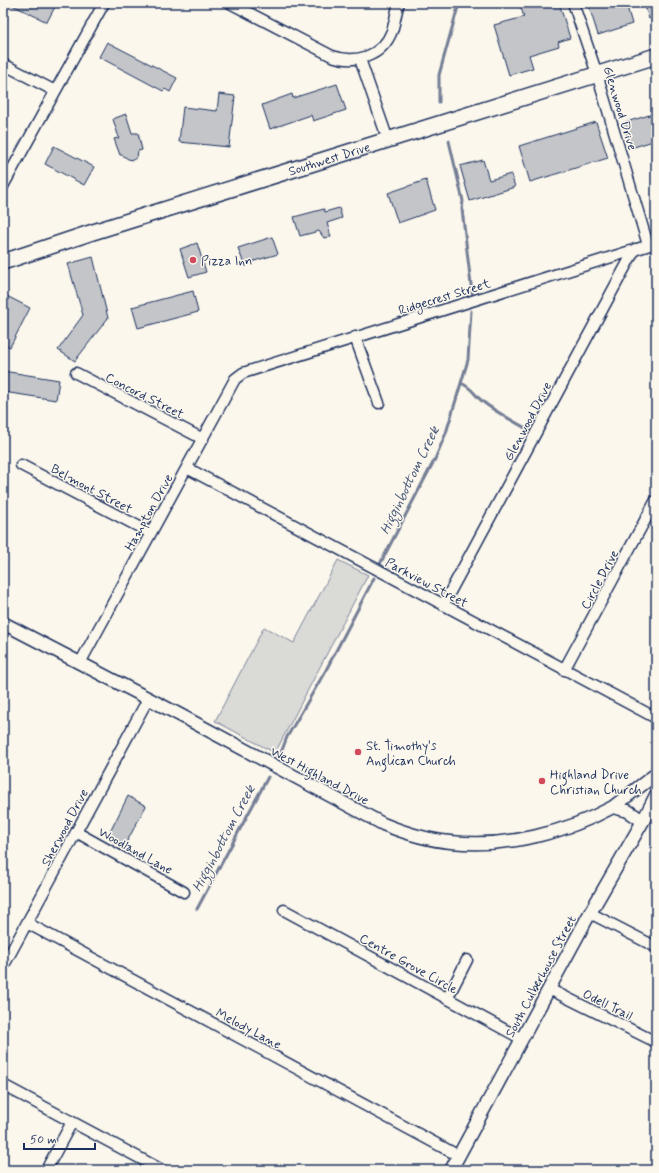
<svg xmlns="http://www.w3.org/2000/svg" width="659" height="1173" viewBox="0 0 659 1173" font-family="Mynerve,sans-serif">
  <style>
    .green { fill: #dadad7; stroke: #7a849a }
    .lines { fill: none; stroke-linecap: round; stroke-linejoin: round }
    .stream { stroke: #747e96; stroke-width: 3 }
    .building { fill: #c3c5c9; stroke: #1b2f5e }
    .minor-casing { stroke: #1b2f5e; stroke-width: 13 }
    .tertiary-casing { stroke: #1b2f5e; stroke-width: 15 }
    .primary-casing { stroke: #1b2f5e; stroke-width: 18 }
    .minor { stroke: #fbf7ec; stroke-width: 10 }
    .tertiary { stroke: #fbf7ec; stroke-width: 12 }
    .primary { stroke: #fbf7ec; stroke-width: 15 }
    .poi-dot { fill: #d1495b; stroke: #fbf7ec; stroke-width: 1.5 }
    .labels { text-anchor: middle; stroke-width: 3; stroke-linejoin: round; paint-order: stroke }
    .street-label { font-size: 13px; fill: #1b2f5e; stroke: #fbf7ec }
    .poi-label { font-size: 13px; fill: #1b2f5e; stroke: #fbf7ec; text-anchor: start }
    .water-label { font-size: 14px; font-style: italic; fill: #47577a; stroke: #fbf7ec }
  </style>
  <rect width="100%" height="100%" fill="#fbf7ec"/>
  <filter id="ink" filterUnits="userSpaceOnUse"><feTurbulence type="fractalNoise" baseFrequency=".025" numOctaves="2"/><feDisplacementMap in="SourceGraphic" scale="8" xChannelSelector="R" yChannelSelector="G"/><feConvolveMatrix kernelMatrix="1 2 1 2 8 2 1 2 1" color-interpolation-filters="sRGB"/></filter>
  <g filter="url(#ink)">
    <path class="green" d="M338,560L368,575L275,753L215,721L264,627L294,643Z"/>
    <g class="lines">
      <path class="stream" d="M439,102V75L459,3
        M449,141L463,201L462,209L472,293
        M461,383C474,389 472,393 482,401C495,412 512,420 527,429
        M380,564L435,459L446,433L468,360L471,311
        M278,757L282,750L287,737L326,670L374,578
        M197,909L268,777"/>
    </g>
    <path class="building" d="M8,3H57L47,22Z
      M527,3H559L570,38L558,42L559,46L529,55L533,68L509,75L494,25L524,17L520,5Z
      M588,3H626L632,24L598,35Z
      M644,3H656V17L649,19Z
      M107,42L177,78L170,92L165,89L163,91L99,57Z
      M337,84L346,110L313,121L311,115L270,129L262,105L292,94L293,98Z
      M219,94L235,96L229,147L179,142L183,107L217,111Z
      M656,113V140L631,148L623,123Z
      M126,114L132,133H138L142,150L138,151L137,157L133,160L128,159L122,155H120L114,139L119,138L113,119Z
      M596,122L608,158L530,182L519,146Z
      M54,146L94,167L84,185L45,164Z
      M483,160L489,180L511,174L515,187L470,201L460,166Z
      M426,180L435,210L398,223L388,193Z
      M339,208L342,218L327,223L331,237L324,238L319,231L300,236L294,217L324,209L325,212Z
      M272,237L278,254L244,264L238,248Z
      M197,243L206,272L189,277L180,249Z
      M93,257L108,318L75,361L58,350L83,315L68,264Z
      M193,291L198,312L138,328L132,307Z
      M3,294L30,308L10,347L3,344Z
      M3,371L59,380L56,400L3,392Z
      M128,796L146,806L125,845L108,836Z"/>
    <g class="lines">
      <g class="minor-casing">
        <path id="minor" d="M230,3L332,56C356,64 382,57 392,31C395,22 396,12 399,3
          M573,3L597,74L648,245
          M360,59L388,140
          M3,64L55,91
          M3,186L104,3
          M355,337L379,403
          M76,373L203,439
          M21,465L151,533
          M187,468L656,718
          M443,605L635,249
          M80,663L235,379L243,373L656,243
          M564,670L656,500
          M76,832L184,892
          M284,910L522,1039
          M590,913L656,947
          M27,923L459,1156
          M3,967L148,699
          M549,989L656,1042
          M447,999L467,960
          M3,1085L162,1170
          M46,1170L72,1122"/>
      </g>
      <g class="tertiary-casing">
        <path id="tertiary" d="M3,623L180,715L383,824C405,833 427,840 451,842C506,848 565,833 613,807L628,811L643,821
          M613,807L656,774
          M451,1170L590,913L643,821L656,795"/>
      </g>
      <g class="primary-casing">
        <g id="primary">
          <path id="s1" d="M3,262L93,232L656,56"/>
        </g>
      </g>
      <use href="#minor" class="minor"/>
      <use href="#tertiary" class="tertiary"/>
      <use href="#primary" class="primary"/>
    </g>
  </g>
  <g class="poi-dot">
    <circle cx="193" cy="260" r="4"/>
    <circle cx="358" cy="752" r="4"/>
    <circle cx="542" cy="781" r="4"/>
  </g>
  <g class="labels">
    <g class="street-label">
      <text transform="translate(621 108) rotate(73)" y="5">Glenwood Drive</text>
      <text dy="5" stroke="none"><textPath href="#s1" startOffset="342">Southwest Drive</textPath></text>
      <text transform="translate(444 296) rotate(-17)" y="5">Ridgecrest Street</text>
      <text transform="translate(145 395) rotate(27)" y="5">Concord Street</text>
      <text transform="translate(527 421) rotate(-62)" y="5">Glenwood Drive</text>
      <text transform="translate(92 488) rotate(28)" y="5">Belmont Street</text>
      <text transform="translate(148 512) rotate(-61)" y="5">Hampton Drive</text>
      <text transform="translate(599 579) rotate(-62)" y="5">Circle Drive</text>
      <text transform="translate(427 582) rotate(28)" y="5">Parkview Street</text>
      <text transform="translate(320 775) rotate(28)" y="5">West Highland Drive</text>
      <text transform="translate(64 827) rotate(-62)" y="5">Sherwood Drive</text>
      <text transform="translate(136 850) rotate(29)" y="5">Woodland Lane</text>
      <text transform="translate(409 963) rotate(29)" y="5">Centre Grove Circle</text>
      <text transform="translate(540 976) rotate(-62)" y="5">South Culberhouse Street</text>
      <text transform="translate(608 1004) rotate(26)" y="5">Odell Trail</text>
      <text transform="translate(249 1028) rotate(28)" y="5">Melody Lane</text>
    </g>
    <g class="poi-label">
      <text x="201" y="265">Pizza Inn</text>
      <text x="366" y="750">St. Timothy's<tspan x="366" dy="15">Anglican Church</tspan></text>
      <text x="550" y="779">Highland Drive<tspan x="550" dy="15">Christian Church</tspan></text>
    </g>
    <g class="water-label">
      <text transform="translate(409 480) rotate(-64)" y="5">Higginbottom Creek</text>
      <text transform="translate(223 838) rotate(-62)" y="5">Higginbottom Creek</text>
    </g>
  </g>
  <rect width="659" height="1173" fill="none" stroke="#fbf7ec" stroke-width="16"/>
  <rect x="8" y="8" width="643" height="1157" fill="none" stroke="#1b2f5e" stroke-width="1.5" filter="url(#ink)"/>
  <path d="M24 1143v6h71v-6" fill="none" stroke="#1b2f5e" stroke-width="2"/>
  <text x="30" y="1143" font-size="12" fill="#1b2f5e" stroke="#fbf7ec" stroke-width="3" paint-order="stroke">50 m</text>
</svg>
